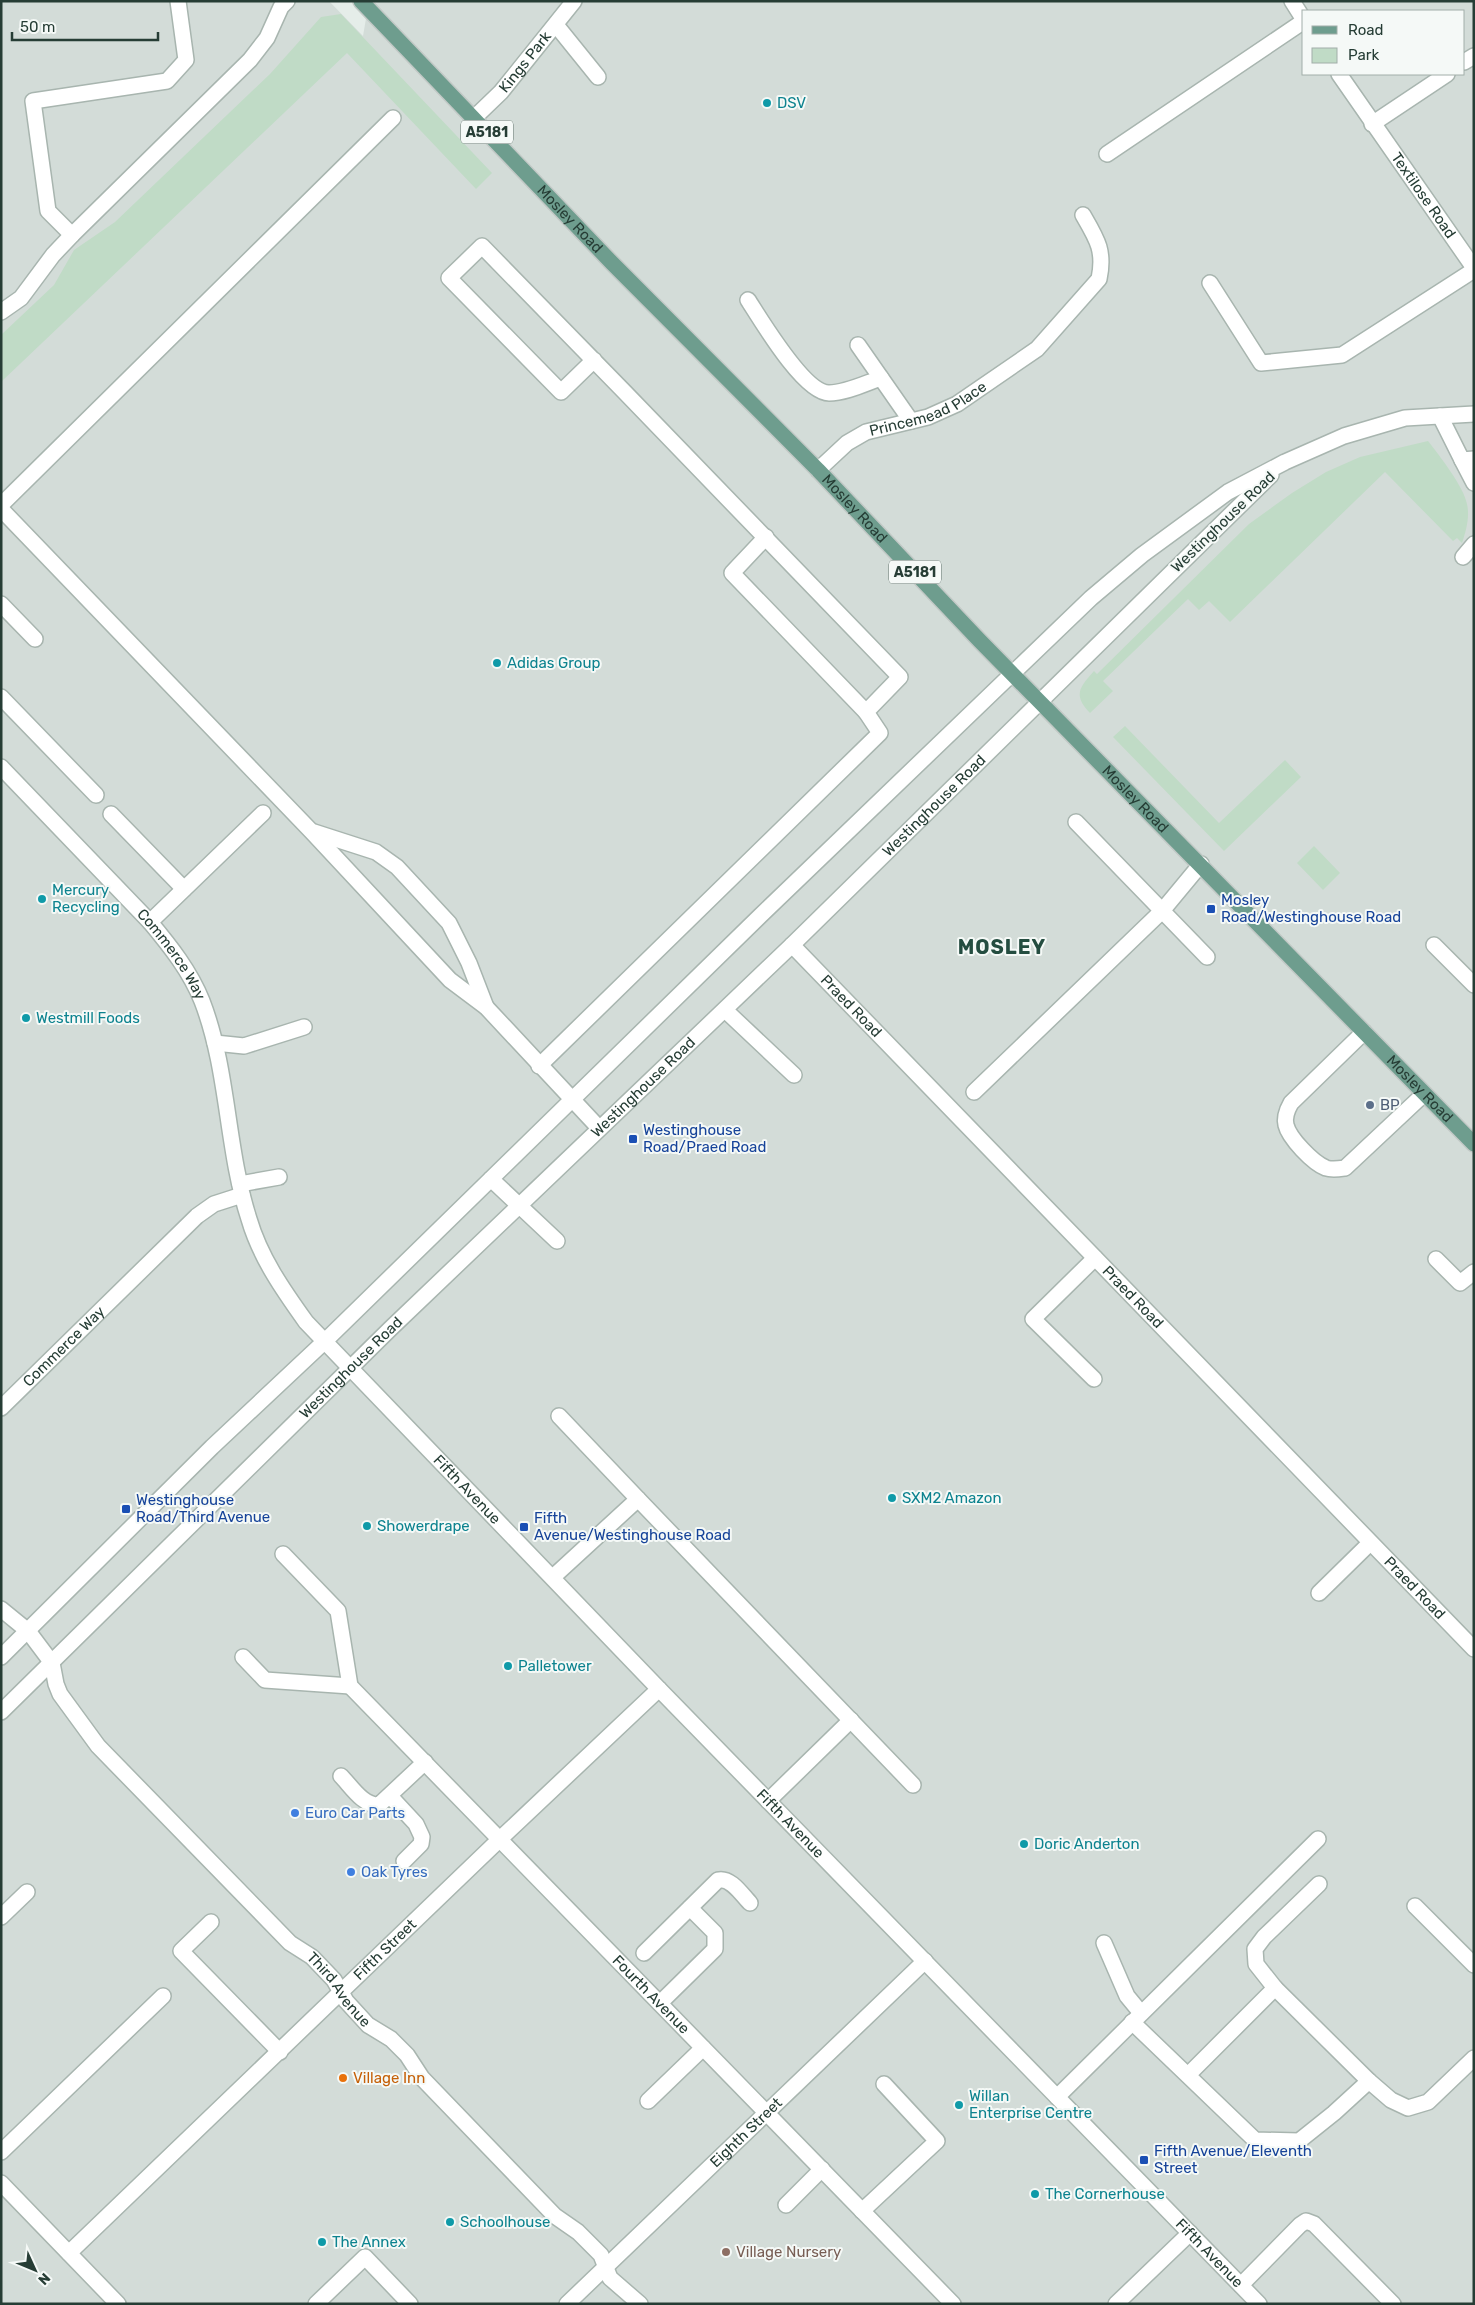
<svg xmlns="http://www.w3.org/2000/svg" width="1475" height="2305" viewBox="0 0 1475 2305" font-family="Rubik,sans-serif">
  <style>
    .built { fill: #d3dcd8; fill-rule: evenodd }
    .green { fill: #c0dbc6 }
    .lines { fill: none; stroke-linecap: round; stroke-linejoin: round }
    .minor-casing { stroke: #a8b5af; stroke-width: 18 }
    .major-casing { stroke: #c2c9c6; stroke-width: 18 }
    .minor { stroke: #fff; stroke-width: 15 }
    .major { stroke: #6e9d8e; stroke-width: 15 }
    .culture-dot { fill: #0f9aa8; stroke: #f5f9f7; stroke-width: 2 }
    .transit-dot { fill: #1a4fb4; stroke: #f5f9f7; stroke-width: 2 }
    .service-dot { fill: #5c6f8a; stroke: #f5f9f7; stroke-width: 2 }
    .shop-dot { fill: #3f7fe0; stroke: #f5f9f7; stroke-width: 2 }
    .food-dot { fill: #e8710a; stroke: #f5f9f7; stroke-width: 2 }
    .education-dot { fill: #8d6e63; stroke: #f5f9f7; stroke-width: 2 }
    .labels { text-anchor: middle; stroke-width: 4; stroke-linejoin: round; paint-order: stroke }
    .shield { fill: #f5f9f7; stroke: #64756f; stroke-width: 1 }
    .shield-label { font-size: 14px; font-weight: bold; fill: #263d35 }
    .street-label { font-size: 15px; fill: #263d35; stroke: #f5f9f7 }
    .culture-label { font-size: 15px; fill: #0d838f; stroke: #f5f9f7; text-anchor: start }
    .transit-label { font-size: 15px; fill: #164399; stroke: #f5f9f7; text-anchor: start }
    .service-label { font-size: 15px; fill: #4e5e75; stroke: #f5f9f7; text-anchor: start }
    .shop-label { font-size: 15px; fill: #366cbe; stroke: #f5f9f7; text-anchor: start }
    .food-label { font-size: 15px; fill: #c56008; stroke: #f5f9f7; text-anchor: start }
    .education-label { font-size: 15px; fill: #785e54; stroke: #f5f9f7; text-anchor: start }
    .district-label { font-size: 20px; font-weight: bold; letter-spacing: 1px; fill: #244d40; stroke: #f5f9f7 }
  </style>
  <rect width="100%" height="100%" fill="#e5ede9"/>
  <path class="built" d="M1,1H329L363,36L369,1H1474V2304H1ZM1304,11H1464V74H1304Z"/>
  <path class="green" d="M341,14L492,173L476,189L347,53L1,382V335L54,285L74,250L115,222L270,74L321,17Z
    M1428,441C1439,455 1464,487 1467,504C1470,517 1466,531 1462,543L1457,538L1453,541L1385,472L1230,622L1209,601L1199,610L1188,599L1103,681L1113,691L1090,713C1073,695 1079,688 1094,671L1097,674L1249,524L1292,493L1326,472L1360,457Z
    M1125,726L1219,823L1285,760L1301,777L1224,851L1113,737Z
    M1314,846L1340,873L1323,890L1297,863Z"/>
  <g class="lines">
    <g class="minor-casing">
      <g id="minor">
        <path d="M1292,1L1304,20"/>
        <path d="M556,25L598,77"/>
        <path d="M1464,62L1474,56"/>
        <path id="s1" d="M1339,74L1474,268"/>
        <path id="s2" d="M474,118L501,92L574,1"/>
        <path d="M1372,124L1447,74"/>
        <path d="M1107,154L1304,21"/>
        <path d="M72,235L48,211L33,101L167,81L186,60L178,1"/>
        <path d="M1210,283L1261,363L1342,355L1474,270"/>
        <path d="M748,300C761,320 804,393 829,393C846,393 866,383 881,378"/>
        <path d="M1,312L21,298L53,255L72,235L250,60L267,38L281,7L287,1"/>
        <path d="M858,345L911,421"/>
        <path d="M1440,416L1462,460L1474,459"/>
        <path d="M1462,460L1474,483"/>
        <path id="s3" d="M818,470L847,443L866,432L928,417L957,404L1037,349L1099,279C1105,251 1097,239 1083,215"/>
        <path d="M1,505L393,118"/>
        <path d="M1,509L312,832L450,980L486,1007L599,1128"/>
        <path d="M766,537L732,573L866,712"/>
        <path d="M1463,557L1474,544"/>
        <path d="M1,604L35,639"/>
        <path d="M1,697L96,795"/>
        <path id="s4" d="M1,767L150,922C170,946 190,971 202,1001C229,1071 226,1148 249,1219C260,1257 283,1290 306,1322L659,1689L1259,2304"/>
        <path d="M111,814L184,889"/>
        <path d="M1076,822L1207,957"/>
        <path d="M314,832L376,852L397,867L449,923L469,963L486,1007"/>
        <path d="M150,922L263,813"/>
        <path id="s5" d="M792,945L1474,1649"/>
        <path d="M1434,945L1474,985"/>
        <path d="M725,1010L794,1075"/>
        <path d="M1364,1032L1291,1103C1287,1110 1284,1117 1286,1125C1289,1138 1313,1163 1326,1168C1332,1170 1338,1169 1345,1168L1424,1094"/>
        <path d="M215,1043L244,1046L304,1027"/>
        <path d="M539,1066L880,733L866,712L900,677C762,533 622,389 482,246L449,278L561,392L594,360"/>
        <path d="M974,1092L1162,911L1201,864"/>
        <path d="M491,1179L557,1241"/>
        <path d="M240,1184L279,1177"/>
        <path d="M1436,1259L1460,1283L1474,1272"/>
        <path d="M1094,1379L1033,1319L1095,1258"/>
        <path id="s6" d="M1,1408L197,1216L214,1204L242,1195"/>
        <path d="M638,1499L913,1785"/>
        <path d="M283,1554L338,1611L350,1686"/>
        <path d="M553,1577L638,1499L559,1416"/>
        <path d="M1319,1593L1370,1543"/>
        <path id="s7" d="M1,1609L28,1631L52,1663L56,1684L60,1694L98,1746L290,1943L312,1957L334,1980L346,2001L368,2025L391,2039L407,2055L422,2078L555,2216L578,2232L601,2255L610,2278L640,2304"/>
        <path d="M1,1657L212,1447L324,1342L760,916L1091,598L1142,555L1228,492L1285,462L1344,436L1405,418L1474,414"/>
        <path d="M243,1657L265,1680L350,1686"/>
        <path id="s8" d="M350,1686L953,2304"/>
        <path id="s9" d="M1,1712L390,1329L792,945L1271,475"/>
        <path d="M341,1776C351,1786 363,1806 379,1805L425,1762"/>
        <path d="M390,1796L416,1824L422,1837L421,1844L404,1861"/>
        <path d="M768,1801L851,1720"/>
        <path d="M1415,1906L1474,1965"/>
        <path d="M1,1917L27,1892"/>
        <path d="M211,1922L181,1951L280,2052"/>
        <path d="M1104,1943L1127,1996L1141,2013"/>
        <path d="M644,1953L718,1880C731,1877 742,1895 750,1903"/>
        <path d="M1275,1988L1256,1964L1255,1949L1264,1937L1319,1884"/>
        <path d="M660,2003L715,1949V1933L690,1908"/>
        <path d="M1132,2022L1255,2140L1299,2141L1334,2113L1369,2081L1391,2100L1408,2108L1428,2102L1474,2058"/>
        <path d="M1188,2075L1275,1988L1369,2081"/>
        <path d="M1057,2097L1318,1839"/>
        <path d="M648,2101L703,2048"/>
        <path d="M1,2152L163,1996"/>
        <path d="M1,2183L118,2304"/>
        <path d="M786,2205L822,2169"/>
        <path d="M862,2211L937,2141L884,2084"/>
        <path id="s10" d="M69,2253L500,1839L659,1689"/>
        <path d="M1241,2285L1300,2225L1306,2221L1314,2224L1393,2304"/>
        <path d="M316,2304L365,2257L410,2304"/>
        <path id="s11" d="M567,2304L925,1961"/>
        <path d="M1116,2304L1190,2233"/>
      </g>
    </g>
    <g class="major-casing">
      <g id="major">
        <path id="s12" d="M361,1L612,263L818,470L980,641L1474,1144"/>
      </g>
    </g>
    <use href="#minor" class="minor"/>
    <use href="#major" class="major"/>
  </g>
  <g class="culture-dot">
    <circle cx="767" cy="103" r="5"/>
    <circle cx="497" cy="663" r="5"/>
    <circle cx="42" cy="899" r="5"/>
    <circle cx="26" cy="1018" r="5"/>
    <circle cx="892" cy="1498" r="5"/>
    <circle cx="367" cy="1526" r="5"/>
    <circle cx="508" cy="1666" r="5"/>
    <circle cx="1024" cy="1844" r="5"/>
    <circle cx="959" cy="2105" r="5"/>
    <circle cx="1035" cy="2194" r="5"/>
    <circle cx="450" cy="2222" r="5"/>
    <circle cx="322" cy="2242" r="5"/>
  </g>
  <g class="transit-dot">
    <rect x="1206" y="904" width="10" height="10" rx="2.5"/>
    <rect x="628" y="1134" width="10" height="10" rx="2.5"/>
    <rect x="121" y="1504" width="10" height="10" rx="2.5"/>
    <rect x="519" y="1522" width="10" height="10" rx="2.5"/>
    <rect x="1139" y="2155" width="10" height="10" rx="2.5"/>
  </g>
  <circle class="service-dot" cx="1370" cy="1105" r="5"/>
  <g class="shop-dot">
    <circle cx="295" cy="1813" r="5"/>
    <circle cx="351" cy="1872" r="5"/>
  </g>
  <circle class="food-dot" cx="343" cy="2078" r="5"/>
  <circle class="education-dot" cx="726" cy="2252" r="5"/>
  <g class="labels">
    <g class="shield">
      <rect x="461" y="120.5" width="52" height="23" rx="4"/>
      <rect x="889" y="560.5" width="52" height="23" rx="4"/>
    </g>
    <g class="shield-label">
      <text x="487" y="137">A5181</text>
      <text x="915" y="577">A5181</text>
    </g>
    <g class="street-label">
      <text dy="5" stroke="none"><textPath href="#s2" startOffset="76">Kings Park</textPath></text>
      <text dy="5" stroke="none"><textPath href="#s1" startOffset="148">Textilose Road</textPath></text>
      <text dy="5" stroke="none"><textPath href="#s12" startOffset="302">Mosley Road</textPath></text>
      <text dy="5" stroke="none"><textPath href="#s3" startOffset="128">Princemead Place</textPath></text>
      <text dy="5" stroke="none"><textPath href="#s12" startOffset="708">Mosley Road</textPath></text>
      <text transform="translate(1223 522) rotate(-44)" y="5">Westinghouse Road</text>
      <text dy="5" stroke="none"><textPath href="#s12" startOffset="1112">Mosley Road</textPath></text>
      <text dy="5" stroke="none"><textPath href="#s9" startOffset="1301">Westinghouse Road</textPath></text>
      <text dy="5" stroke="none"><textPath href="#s4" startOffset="254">Commerce Way</textPath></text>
      <text dy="5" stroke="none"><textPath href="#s5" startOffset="85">Praed Road</textPath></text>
      <text dy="5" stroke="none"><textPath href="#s9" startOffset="896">Westinghouse Road</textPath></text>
      <text dy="5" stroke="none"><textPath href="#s12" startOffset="1518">Mosley Road</textPath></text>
      <text dy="5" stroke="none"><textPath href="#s5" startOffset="490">Praed Road</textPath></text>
      <text dy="5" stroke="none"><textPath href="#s6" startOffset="88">Commerce Way</textPath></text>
      <text dy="5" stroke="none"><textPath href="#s9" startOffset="491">Westinghouse Road</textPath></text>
      <text dy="5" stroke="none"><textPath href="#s4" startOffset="884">Fifth Avenue</textPath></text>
      <text dy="5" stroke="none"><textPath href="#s5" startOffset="895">Praed Road</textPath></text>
      <text dy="5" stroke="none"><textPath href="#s4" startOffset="1349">Fifth Avenue</textPath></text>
      <text dy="5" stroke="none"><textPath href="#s10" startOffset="438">Fifth Street</textPath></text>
      <text dy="5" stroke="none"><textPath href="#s7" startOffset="515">Third Avenue</textPath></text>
      <text dy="5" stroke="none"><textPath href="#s8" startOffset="431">Fourth Avenue</textPath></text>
      <text dy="5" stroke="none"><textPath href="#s11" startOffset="248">Eighth Street</textPath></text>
      <text dy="5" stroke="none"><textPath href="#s4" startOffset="1949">Fifth Avenue</textPath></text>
    </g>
    <g class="culture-label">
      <text x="777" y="108">DSV</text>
      <text x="507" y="668">Adidas Group</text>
      <text x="52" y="895">Mercury<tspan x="52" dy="17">Recycling</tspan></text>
      <text x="36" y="1023">Westmill Foods</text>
      <text x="902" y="1503">SXM2 Amazon</text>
      <text x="377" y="1531">Showerdrape</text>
      <text x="518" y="1671">Palletower</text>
      <text x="1034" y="1849">Doric Anderton</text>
      <text x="969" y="2101">Willan<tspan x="969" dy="17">Enterprise Centre</tspan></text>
      <text x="1045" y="2199">The Cornerhouse</text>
      <text x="460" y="2227">Schoolhouse</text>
      <text x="332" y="2247">The Annex</text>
    </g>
    <g class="transit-label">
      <text x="1221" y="905">Mosley<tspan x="1221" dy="17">Road/Westinghouse Road</tspan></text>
      <text x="643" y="1135">Westinghouse<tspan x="643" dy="17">Road/Praed Road</tspan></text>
      <text x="136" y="1505">Westinghouse<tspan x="136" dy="17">Road/Third Avenue</tspan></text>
      <text x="534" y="1523">Fifth<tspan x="534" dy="17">Avenue/Westinghouse Road</tspan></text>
      <text x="1154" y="2156">Fifth Avenue/Eleventh<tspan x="1154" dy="17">Street</tspan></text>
    </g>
    <g class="service-label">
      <text x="1380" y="1110">BP</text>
    </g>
    <g class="shop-label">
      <text x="305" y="1818">Euro Car Parts</text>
      <text x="361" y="1877">Oak Tyres</text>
    </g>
    <g class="food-label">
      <text x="353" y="2083">Village Inn</text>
    </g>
    <g class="education-label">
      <text x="736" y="2257">Village Nursery</text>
    </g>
    <g class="district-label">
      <text x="1002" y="954">MOSLEY</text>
    </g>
  </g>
  <rect width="1475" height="2305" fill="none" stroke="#263d35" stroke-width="5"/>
  <rect x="1302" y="10" width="162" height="65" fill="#f5f9f7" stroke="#a2aea9"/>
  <rect x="1312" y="26" width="25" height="8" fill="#6e9d8e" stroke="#a2aea9"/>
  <text x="1348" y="35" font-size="15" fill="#263d35">Road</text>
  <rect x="1312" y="48" width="25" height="15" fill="#c0dbc6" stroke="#a2aea9"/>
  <text x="1348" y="60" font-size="15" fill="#263d35">Park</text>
  <g transform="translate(35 2270) rotate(134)" stroke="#f5f9f7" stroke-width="4" paint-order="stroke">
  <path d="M0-4L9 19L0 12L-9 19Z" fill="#263d35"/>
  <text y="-8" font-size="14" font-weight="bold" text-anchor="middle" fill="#263d35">N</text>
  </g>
  <path d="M12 32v8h146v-8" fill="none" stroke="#263d35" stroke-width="2.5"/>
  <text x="20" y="32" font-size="15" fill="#263d35" stroke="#f5f9f7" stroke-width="4" paint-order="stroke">50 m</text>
</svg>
